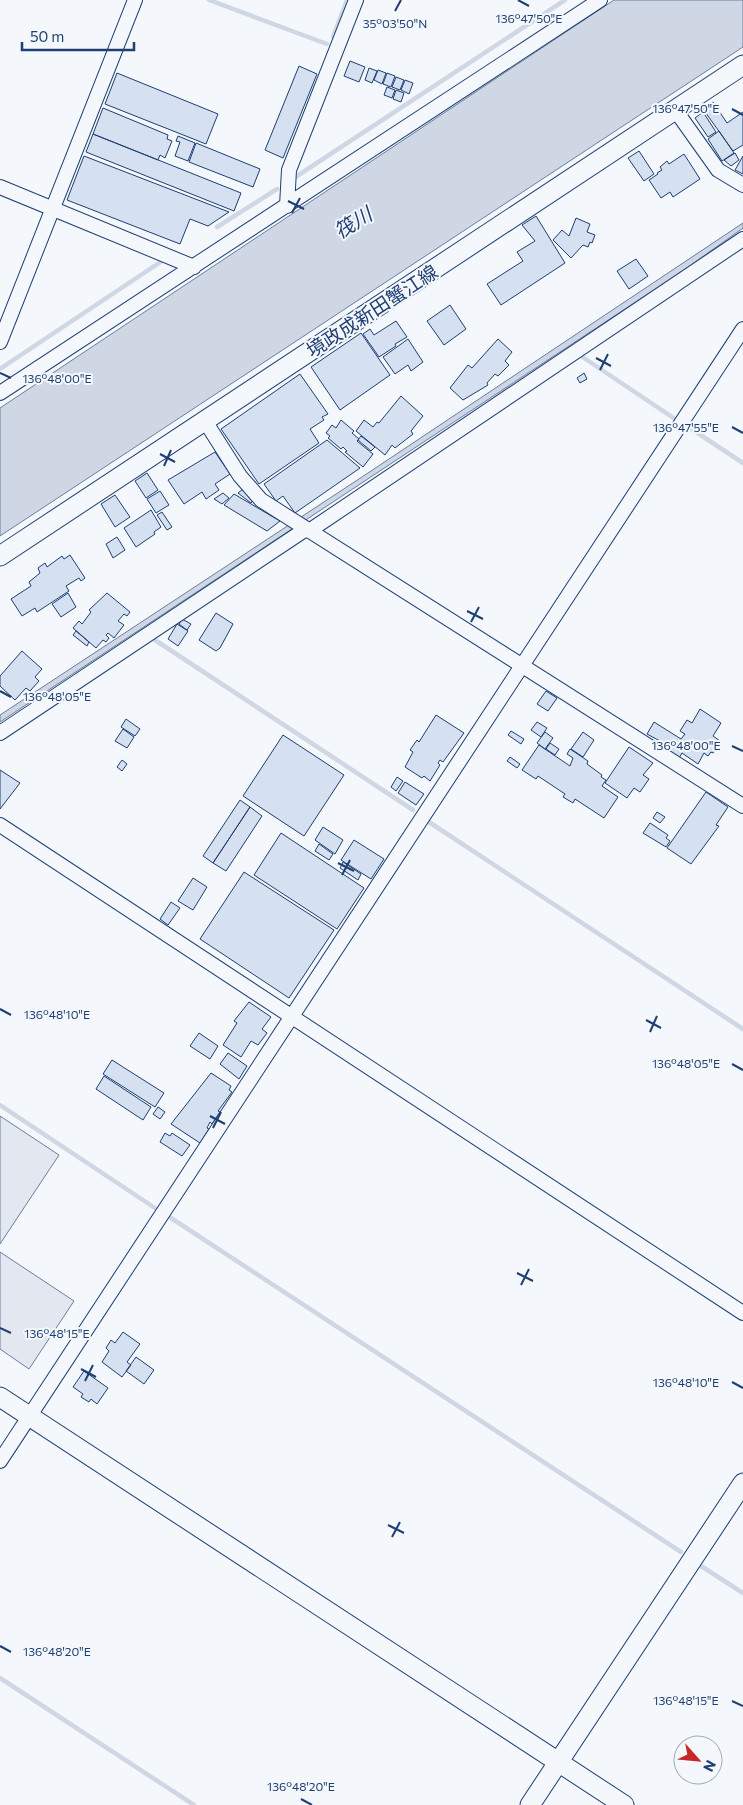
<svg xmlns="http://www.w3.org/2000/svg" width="743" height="1805" viewBox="0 0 743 1805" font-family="Commissioner,'Noto Sans JP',sans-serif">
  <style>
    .parking { fill: #e3e8f0; stroke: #687fa3 }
    .water { fill: #cfd7e4; stroke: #687fa3 }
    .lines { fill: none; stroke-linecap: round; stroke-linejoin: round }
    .stream { stroke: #cfd7e4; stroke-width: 4.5 }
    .building { fill: #d5e0f0; stroke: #1d3f73 }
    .street-casing { stroke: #1d3f73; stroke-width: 16 }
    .secondary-casing { stroke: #1d3f73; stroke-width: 21 }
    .street { stroke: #f4f7fb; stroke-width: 14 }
    .secondary { stroke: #f4f7fb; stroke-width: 19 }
    .ticks { fill: none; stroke: #1d3f73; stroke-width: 2 }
    .labels { text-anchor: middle; stroke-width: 4; stroke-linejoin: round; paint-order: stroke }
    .street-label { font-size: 19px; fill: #1d3f73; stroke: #f4f7fb }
    .water-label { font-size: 20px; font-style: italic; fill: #1d3f73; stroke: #f4f7fb }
    .ticks-label { font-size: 12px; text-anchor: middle; fill: #1d3f73; stroke: #f4f7fb; stroke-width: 4; stroke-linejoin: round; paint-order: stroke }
  </style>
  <rect width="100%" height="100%" fill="#f4f7fb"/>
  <path class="parking" d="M0,1116L59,1155L0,1244Z
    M0,1252L74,1301L29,1369L0,1349Z"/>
  <path class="water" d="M614,0H743V47L0,536V408Z
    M743,223V228L684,270L0,722V715L368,473Z"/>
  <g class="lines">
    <path class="stream" d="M209,0L327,44
      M333,37L347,0
      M294,178L565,0
      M217,227L277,189
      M581,356L675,419
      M0,369L165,259
      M690,428L743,463
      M155,640L413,810
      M429,822L743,1029
      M0,1105L155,1208
      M171,1218L681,1552
      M701,1566L743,1593
      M0,1678L194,1805"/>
  </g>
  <path class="building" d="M350,61L365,67L359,82L344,76Z
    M299,66L317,74L283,158L265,150Z
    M369,68L377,71L372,83L365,80Z
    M378,70L386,73L382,84L374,80Z
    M117,73L218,114L206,144L105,104Z
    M387,73L395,76L391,87L383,84Z
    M396,77L404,80L400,90L392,87Z
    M405,80L413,83L409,94L401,90Z
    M387,87L395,90L392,98L384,95Z
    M396,90L404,93L401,102L393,99Z
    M713,102L727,123L743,112V145L733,151L703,109Z
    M103,108L168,135L167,139L172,141L165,158L160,155L158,160L93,134Z
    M703,112L716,132L708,137L695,118Z
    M719,131L734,153L722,161L708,139Z
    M93,134L241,193L234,211L86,152Z
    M178,136L195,143L188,161L175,156L180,142L176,141Z
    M196,143L260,169L253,187L189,162Z
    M639,151L654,174L644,181L628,158Z
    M735,153L739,160L731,166L724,160Z
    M684,154L700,179L673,197L670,192L661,198L649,180L658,174L657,173L662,170L660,167L667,161L669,164Z
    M84,156L229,212L208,226L190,219L180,244L67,200Z
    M743,156V174L735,170Z
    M536,216L565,263L501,305L487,284L523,261L517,252L535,241L522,225Z
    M576,218L590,224L587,232L595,235L592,243L590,242L588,247L583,245L571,258L553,240L562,230L569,236Z
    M636,259L648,276L629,289L617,271Z
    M450,305L466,329L444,345L427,321Z
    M396,321L407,337L395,344L396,346L379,357L363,334L370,329L374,335Z
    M361,333L390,375L340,410L311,367Z
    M408,339L423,362L411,371L408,365L395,374L383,357Z
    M498,339L512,352L505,361L509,365L498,376L495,374L487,383L488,385L463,400L450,388L468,365L472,368Z
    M584,373L587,379L580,383L577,378Z
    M300,374L328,414L322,417L324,420L310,429L319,443L259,484L221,429Z
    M401,396L423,416L411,431L413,434L395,448L392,445L385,455L356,431L364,420L373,427L377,422L379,423Z
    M341,420L354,431L352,433L359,439L357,441L373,454L363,467L345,452L347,451L343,447L341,449L328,438L330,436L326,433L332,425L336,428Z
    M361,436L375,447L371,451L358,440Z
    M327,440L360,468L295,513L283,496L276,501L264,484Z
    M215,452L230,474L215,484L219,490L206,499L202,492L184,504L168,480Z
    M147,473L158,490L146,498L135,481Z
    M243,489L253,500L251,503L238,493Z
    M160,491L169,505L156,513L147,499Z
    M223,493L229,498L222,504L214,499Z
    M234,494L280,521L267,531L224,505Z
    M115,495L130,517L115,527L101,504Z
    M151,510L161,527L154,532L155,534L136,547L124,528Z
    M162,512L172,527L167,530L157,515Z
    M117,537L125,550L113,558L106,544Z
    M70,555L85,578L81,581L79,578L66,586L69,591L37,612L35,608L22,616L11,599L31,586L29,582L40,573L38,568L45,563L47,567L62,556L64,559Z
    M68,593L76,607L61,617L52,604Z
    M107,593L130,612L127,616L124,614L118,621L124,625L114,638L108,633L106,635L109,638L106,642L103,640L96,648L73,628L79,621L82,624L91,612L89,610Z
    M216,613L233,624L220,648L216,651L199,640Z
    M182,619L191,624L187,630L179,624Z
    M177,624L188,631L178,646L168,639Z
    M76,631L89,642L87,646L73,635Z
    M22,651L42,669L35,677L39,681L30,691L26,688L15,700L0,686V676Z
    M546,691L557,698L548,711L537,704Z
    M700,709L721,723L713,736L720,741L713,753L711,752L708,756L704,753L698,764L682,753L679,758L668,751L671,747L647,734L654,722L681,739L685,734L680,731L687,720L692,723Z
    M436,715L464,733L443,762L440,760L438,763L440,765L430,781L424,776L422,778L405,767L413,752L410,750L417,740L419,742Z
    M126,719L140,729L135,736L121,727Z
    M537,722L547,728L541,737L531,730Z
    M123,729L134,737L127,748L115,741Z
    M511,731L524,739L521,744L508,735Z
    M545,732L553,738L545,749L537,743Z
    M583,732L594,740L583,757L571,749Z
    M283,735L344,775L304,836L243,796Z
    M550,743L559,749L555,755L546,749Z
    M539,745L570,766L573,758L567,754L570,749L588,761L587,764L602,775L601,777L606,780L602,786L618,797L604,818L575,799L573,803L563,797L565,794L538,776L536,779L522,770Z
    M629,747L653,763L643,775L649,779L640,792L634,788L627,798L605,783Z
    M510,757L520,764L517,768L507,761Z
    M122,760L127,764L122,771L117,767Z
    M0,770L20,783L0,809Z
    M397,777L403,781L396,791L391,787Z
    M405,782L424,794L416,805L398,793Z
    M706,792L728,807L716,825L719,826L691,864L667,848Z
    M240,800L250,807L213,863L203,856Z
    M250,807L262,816L226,871L213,863Z
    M657,812L665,817L660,823L653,818Z
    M650,823L668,835L666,838L670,841L666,847L643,833Z
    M323,827L343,840L335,854L315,840Z
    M281,833L364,888L337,929L254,875Z
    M354,840L384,859L371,879L341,860Z
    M319,844L333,854L329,860L315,851Z
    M343,862L361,874L358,880L340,868Z
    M244,872L334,930L289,998L200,939Z
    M193,878L207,887L193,910L178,901Z
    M171,902L180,908L168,925L160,919Z
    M249,1002L271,1017L262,1029L267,1033L258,1045L251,1041L241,1057L223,1045L237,1023L234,1021Z
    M199,1033L218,1046L210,1059L190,1046Z
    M228,1053L247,1066L239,1079L220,1064Z
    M112,1060L164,1093L155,1107L103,1074Z
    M211,1073L231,1086L229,1090L232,1092L218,1111L220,1112L212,1124L210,1122L207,1128L209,1129L200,1143L171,1124Z
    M104,1076L151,1107L143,1120L96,1089Z
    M158,1107L165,1112L160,1119L153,1114Z
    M165,1133L170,1136L172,1133L190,1145L182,1156L160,1142Z
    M123,1332L140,1344L127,1362L131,1365L122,1377L102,1362L109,1351L106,1348L111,1340L115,1343Z
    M136,1357L154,1370L144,1384L126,1371Z
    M84,1371L108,1388L97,1404L91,1399L89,1402L81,1397L83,1394L73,1387Z"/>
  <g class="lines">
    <g class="street-casing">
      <path id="street" d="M676,111L718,170L743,185
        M0,187L194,267
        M287,206L289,170L356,0
        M0,342L135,0
        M0,393L600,0
        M205,421L240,476L261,500L743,806
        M309,531L743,239
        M0,733L306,529
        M0,825L743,1313
        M0,1461L743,329"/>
    </g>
    <g class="secondary-casing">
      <path id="secondary" d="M0,556L743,65
        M0,1397L624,1805
        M530,1805L743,1483"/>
    </g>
    <use href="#street" class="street"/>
    <use href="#secondary" class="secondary"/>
  </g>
  <path class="ticks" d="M518,0L529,6M395,11L401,0M732,109L743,115M288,201L304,209M292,213L300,198M596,358L611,366M600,370L608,354M0,373L11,378M732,427L743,433M160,454L175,462M164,466L171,450M467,611L483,619M471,622L479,607M0,691L11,697M732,746L743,751M338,863L354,871M342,875L350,860M0,1009L11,1015M646,1020L661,1028M650,1032L657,1016M732,1064L743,1070M210,1116L225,1124M213,1128L221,1112M517,1273L533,1281M521,1285L529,1269M0,1328L11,1333M81,1369L96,1377M85,1381L93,1365M732,1382L743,1388M388,1525L404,1533M392,1537L400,1522M0,1646L11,1652M732,1701L743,1706M301,1799L312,1805"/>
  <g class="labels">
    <g class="street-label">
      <text transform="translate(372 311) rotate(-33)" y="7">境政成新田蟹江線</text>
    </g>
    <g class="water-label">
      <text transform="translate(353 223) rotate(-32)" y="7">筏川</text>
    </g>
  </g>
  <g class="ticks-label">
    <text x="529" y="23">136°47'50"E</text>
    <text x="395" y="28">35°03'50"N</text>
    <text x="686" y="113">136°47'50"E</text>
    <text x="57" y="383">136°48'00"E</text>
    <text x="686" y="432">136°47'55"E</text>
    <text x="57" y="701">136°48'05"E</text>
    <text x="686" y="750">136°48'00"E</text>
    <text x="57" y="1019">136°48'10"E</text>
    <text x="686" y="1068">136°48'05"E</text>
    <text x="57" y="1338">136°48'15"E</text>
    <text x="686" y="1387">136°48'10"E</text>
    <text x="57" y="1656">136°48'20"E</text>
    <text x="686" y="1705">136°48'15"E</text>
    <text x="301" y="1791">136°48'20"E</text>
  </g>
  <g transform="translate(698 1760) rotate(117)"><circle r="24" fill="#f4f7fb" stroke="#9eadc5"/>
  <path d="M0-4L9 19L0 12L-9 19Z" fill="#c62828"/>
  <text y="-8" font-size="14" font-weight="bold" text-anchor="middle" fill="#1d3f73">N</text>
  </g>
  <path d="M22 42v8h112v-8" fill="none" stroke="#1d3f73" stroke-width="2.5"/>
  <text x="30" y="42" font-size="15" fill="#1d3f73" stroke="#f4f7fb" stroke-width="4" paint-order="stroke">50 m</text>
</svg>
